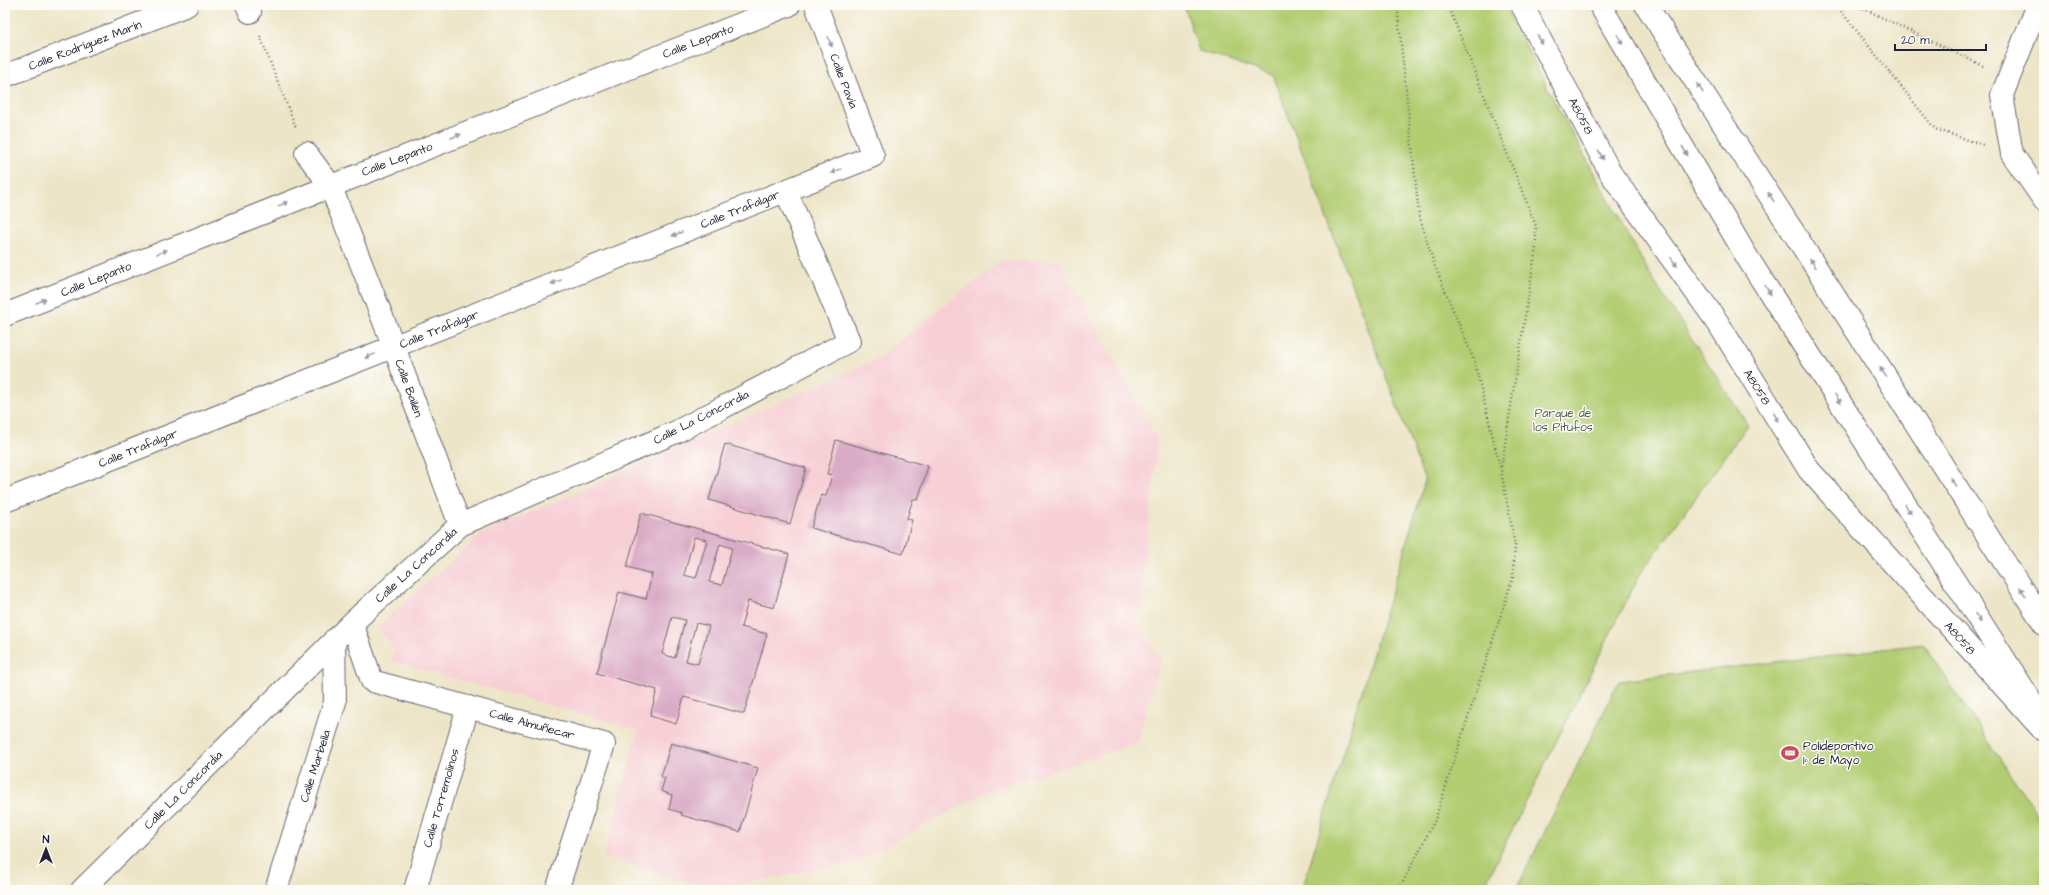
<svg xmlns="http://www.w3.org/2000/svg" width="2049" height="895" viewBox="0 0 2049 895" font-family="'Architects Daughter',sans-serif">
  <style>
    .built { fill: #f7cfd5 }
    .green { fill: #b2cd72; stroke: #6a7856 }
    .building { fill: #daabc6; fill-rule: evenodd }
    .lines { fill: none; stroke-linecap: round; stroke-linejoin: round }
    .pedestrian-casing { stroke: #69666c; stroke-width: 24 }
    .minor-casing { stroke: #69666c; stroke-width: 24 }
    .secondary-casing { stroke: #69666c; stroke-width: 24 }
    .motorway-casing { stroke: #69666c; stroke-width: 24 }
    .path { stroke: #69666c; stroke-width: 2.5; stroke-dasharray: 1 3; stroke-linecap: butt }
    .pedestrian { stroke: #fff; stroke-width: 22 }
    .minor { stroke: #fff; stroke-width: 22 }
    .secondary { stroke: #fff; stroke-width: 22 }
    .motorway { stroke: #fff; stroke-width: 22 }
    .oneway { fill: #9c9ca7 }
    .labels { text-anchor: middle; stroke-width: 3; stroke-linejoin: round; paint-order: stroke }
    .street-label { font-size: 12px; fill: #22223b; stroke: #fdfcf7 }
    .park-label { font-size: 12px; fill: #545e4e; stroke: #fdfcf7 }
    .poi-label { font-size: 12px; fill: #22223b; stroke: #fdfcf7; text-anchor: start }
  </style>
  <rect width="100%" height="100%" fill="#fdfcf7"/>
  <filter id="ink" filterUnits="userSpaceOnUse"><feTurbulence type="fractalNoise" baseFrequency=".025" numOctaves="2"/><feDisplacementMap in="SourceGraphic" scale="8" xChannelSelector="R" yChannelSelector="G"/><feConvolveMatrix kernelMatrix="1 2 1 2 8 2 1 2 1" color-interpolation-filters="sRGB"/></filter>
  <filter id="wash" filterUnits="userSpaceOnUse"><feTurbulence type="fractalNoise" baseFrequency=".012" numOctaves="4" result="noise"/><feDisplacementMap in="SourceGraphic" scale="16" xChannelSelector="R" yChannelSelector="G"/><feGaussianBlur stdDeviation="0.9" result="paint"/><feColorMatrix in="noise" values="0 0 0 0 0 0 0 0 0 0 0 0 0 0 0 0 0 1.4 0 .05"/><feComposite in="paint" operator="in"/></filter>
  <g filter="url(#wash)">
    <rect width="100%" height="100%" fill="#ede5c7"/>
    <path class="built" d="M1059,260L1158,440L1138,626L1161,659L1137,743L981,794L855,863L714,889L603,857L638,730L392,661L394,649L377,627L480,535L877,359L1000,261Z"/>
    <path class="green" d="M1184,5H1504L1557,106L1653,280L1748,425L1639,576L1482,890H1302L1425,481L1273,75L1199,51Z
      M1923,644L2044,824V890H1516L1619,681Z"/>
    <g id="blocks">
      <path class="building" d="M836,440L928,466L918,500L913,499L907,518L912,520L903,554L811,528L821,495L826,496L832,475L827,474Z
        M725,444L806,468L790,524L709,500Z
        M641,513L789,554L774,608L748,601L741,627L767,634L744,714L684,697L676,724L650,716L657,690L597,673L619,592L646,599L652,574L627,567ZM694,537L707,540L696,578L684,575ZM720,544L732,548L722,585L709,582ZM672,617L685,620L675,658L662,654ZM696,623L709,626L698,664L686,661Z
        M671,743L758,768L740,832L681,815L682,813L669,809L672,795L661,791L665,778L661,777Z"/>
    </g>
  </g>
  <g filter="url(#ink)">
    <use href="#blocks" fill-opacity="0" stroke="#69666c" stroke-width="1"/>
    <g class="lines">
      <g class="pedestrian-casing">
        <path id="pedestrian" d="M247,5L250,12
          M306,153L330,185
          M415,890L468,707"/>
      </g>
      <g class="minor-casing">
        <path id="minor" d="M1522,5L1611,174L1718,323L1809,470L2043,730
          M2038,5L2002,95L2012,154L2044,200
          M5,76L187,5
          M330,185L394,347L460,525
          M5,315L789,5
          M5,501L873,156L816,5
          M352,623L372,681L604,744L557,890
          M82,890L352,623L460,525L676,432L849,341L786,191
          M276,890L335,702L334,640"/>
      </g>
      <g class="secondary-casing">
        <path id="secondary" d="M1792,230L2044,624
          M1747,257L2044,721"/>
      </g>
      <g class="motorway-casing">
        <path id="motorway" d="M1600,5L1747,257
          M1646,5L1792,230"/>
      </g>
      <path class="path" d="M1397,5L1419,215L1434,264L1474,360L1501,471L1515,545L1513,577L1435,820L1399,890
        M1448,5L1536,226V247L1501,469
        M1836,5L1935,129L1983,145
        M1856,5L1985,67
        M260,36L296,128"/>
      <use href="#pedestrian" class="pedestrian"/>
      <use href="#minor" class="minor"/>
      <use href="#secondary" class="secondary"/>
      <use href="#motorway" class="motorway"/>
    </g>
    <defs><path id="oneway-solid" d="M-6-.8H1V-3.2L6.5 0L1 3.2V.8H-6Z"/></defs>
    <g class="oneway">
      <use href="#oneway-solid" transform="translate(1620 39) rotate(60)"/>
      <use href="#oneway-solid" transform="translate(1540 40) rotate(62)"/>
      <use href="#oneway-solid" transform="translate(830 42) rotate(69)"/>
      <use href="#oneway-solid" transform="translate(1700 88) rotate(-123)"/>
      <use href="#oneway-solid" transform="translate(456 136) rotate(-21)"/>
      <use href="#oneway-solid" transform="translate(1685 151) rotate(60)"/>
      <use href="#oneway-solid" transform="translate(1601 155) rotate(62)"/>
      <use href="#oneway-solid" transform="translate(836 171) rotate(158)"/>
      <use href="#oneway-solid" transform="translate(1771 197) rotate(-123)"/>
      <use href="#oneway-solid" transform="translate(283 204) rotate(-22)"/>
      <use href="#oneway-solid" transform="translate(677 234) rotate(158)"/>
      <use href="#oneway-solid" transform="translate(162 252) rotate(-22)"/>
      <use href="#oneway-solid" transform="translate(1674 262) rotate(54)"/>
      <use href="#oneway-solid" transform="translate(1813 263) rotate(-123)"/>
      <use href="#oneway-solid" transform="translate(556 282) rotate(158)"/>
      <use href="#oneway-solid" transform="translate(1768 290) rotate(57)"/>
      <use href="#oneway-solid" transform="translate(41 301) rotate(-22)"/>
      <use href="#oneway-solid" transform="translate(370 356) rotate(158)"/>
      <use href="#oneway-solid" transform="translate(1883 372) rotate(-123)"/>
      <use href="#oneway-solid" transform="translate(1838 399) rotate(57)"/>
      <use href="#oneway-solid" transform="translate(1776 417) rotate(58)"/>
      <use href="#oneway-solid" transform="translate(1953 482) rotate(-123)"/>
      <use href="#oneway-solid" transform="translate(1908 509) rotate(57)"/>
      <use href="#oneway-solid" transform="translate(2023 592) rotate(-123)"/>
      <use href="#oneway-solid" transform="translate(1978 618) rotate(57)"/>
    </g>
  </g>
  <defs>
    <g id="stadium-bare" transform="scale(1.38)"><path d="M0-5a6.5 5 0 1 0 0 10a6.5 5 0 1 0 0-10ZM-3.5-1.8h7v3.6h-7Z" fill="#d1495b" stroke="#fdfcf7" stroke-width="2.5" paint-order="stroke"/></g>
  </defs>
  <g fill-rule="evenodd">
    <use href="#stadium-bare" x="1790" y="753"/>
  </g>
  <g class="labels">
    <g class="street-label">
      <text transform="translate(698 41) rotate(-21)" y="4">Calle Lepanto</text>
      <text transform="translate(85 45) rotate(-21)" y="4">Calle Rodríguez Marín</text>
      <text transform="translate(844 81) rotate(69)" y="4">Calle Pavía</text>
      <text transform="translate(1581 116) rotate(62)" y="4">A8058</text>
      <text transform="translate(397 159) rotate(-21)" y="4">Calle Lepanto</text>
      <text transform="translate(740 209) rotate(-22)" y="4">Calle Trafalgar</text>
      <text transform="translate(96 279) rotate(-22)" y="4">Calle Lepanto</text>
      <text transform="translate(439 329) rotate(-22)" y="4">Calle Trafalgar</text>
      <text transform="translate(1757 387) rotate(58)" y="4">A8058</text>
      <text transform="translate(409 388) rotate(70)" y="4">Calle Bailén</text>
      <text transform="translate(701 417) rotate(-27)" y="4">Calle La Concordia</text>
      <text transform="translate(138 448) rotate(-22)" y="4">Calle Trafalgar</text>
      <text transform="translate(416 565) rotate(-42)" y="4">Calle La Concordia</text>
      <text transform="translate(1960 638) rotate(48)" y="4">A8058</text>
      <text transform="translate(532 724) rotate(15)" y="4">Calle Almuñecar</text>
      <text transform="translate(315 766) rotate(-72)" y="4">Calle Marbella</text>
      <text transform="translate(183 790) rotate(-45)" y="4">Calle La Concordia</text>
      <text transform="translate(441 798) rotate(-74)" y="4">Calle Torremolinos</text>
    </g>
    <g class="park-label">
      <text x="1563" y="417">Parque de<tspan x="1563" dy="14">los Pitufos</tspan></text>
    </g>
    <g class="poi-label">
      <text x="1803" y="750">Polideportivo<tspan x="1803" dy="14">1º de Mayo</tspan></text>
    </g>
  </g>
  <rect width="2049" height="895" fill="none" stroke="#fdfcf7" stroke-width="20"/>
  <g transform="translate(46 849)" stroke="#fdfcf7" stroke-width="3" paint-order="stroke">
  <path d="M0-3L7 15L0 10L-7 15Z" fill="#22223b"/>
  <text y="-6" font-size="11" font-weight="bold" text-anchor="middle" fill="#22223b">N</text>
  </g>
  <path d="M1895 44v6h91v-6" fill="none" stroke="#22223b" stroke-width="2"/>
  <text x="1901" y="44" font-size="12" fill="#22223b" stroke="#fdfcf7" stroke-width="3" paint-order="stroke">20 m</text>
</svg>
